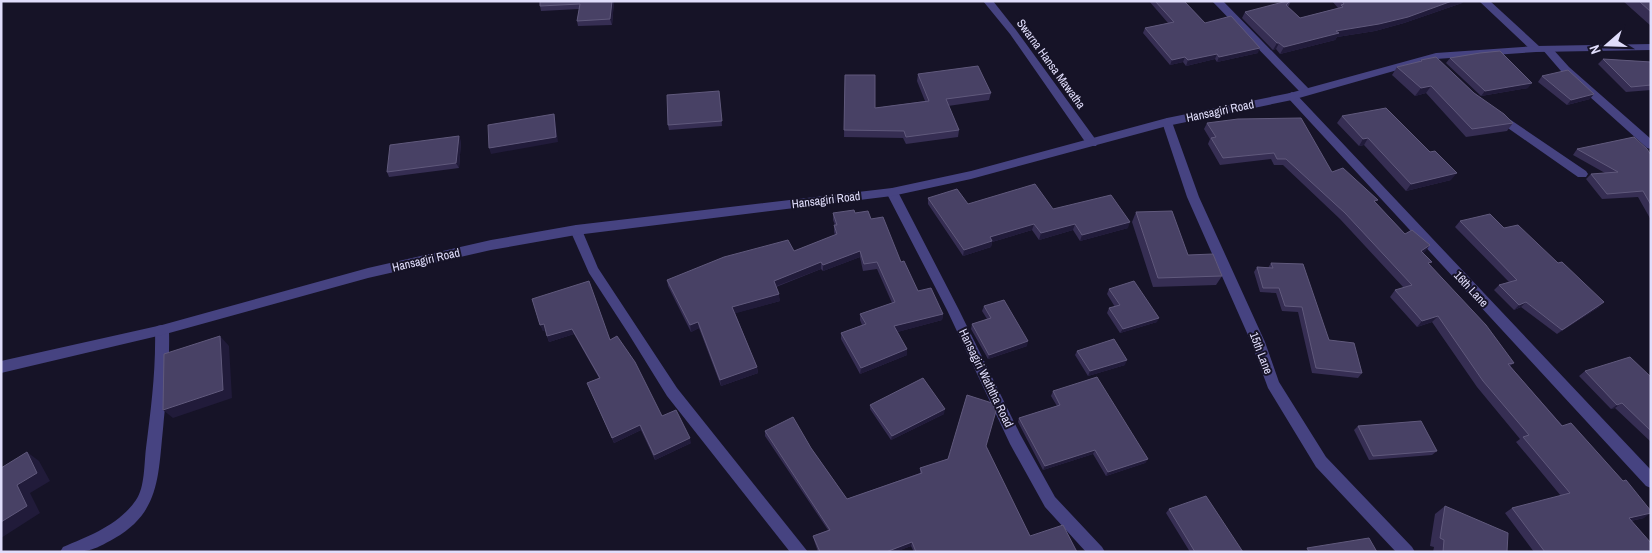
<svg xmlns="http://www.w3.org/2000/svg" width="1652" height="553" viewBox="0 0 1652 553" font-family="'Archivo Narrow',sans-serif">
  <style>
    .lines { fill: none; stroke-linecap: round; stroke-linejoin: round }
    .minor { fill: #464381; fill-rule: evenodd }
    .tertiary { fill: #464381; fill-rule: evenodd }
    .wall { fill: #362e53 }
    .shaded-wall { fill: #211b3a }
    .building { fill: #484165; stroke: #60597c }
    .labels { text-anchor: middle; stroke-width: 4; stroke-linejoin: round; paint-order: stroke }
    .street-label { font-size: 12px; fill: #e0ddfb; stroke: #161327 }
  </style>
  <rect width="100%" height="100%" fill="#161327"/>
  <g class="lines">
    <path class="minor" d="M983,1H993L1016,30L1096,140L1098,143L1096,146H1088L1010,34Z
      M1212,1H1223L1309,89L1310,91L1309,93H1301Z
      M1479,1H1490L1540,47V51H1532Z
      M1547,46L1551,47L1569,67L1651,139V149L1647,148L1561,71L1542,49Z
      M1292,92L1296,94L1651,470V488L1646,486L1288,98L1287,96L1288,94Z
      M1499,112L1586,171L1588,174L1586,177H1578L1495,119L1494,116L1495,113Z
      M1167,118L1172,122L1199,197L1265,342L1279,382L1326,457L1412,547L1415,552H1396L1316,467L1268,388L1251,342L1187,197L1162,122Z
      M892,188L898,192L959,310L1020,434L1055,497L1102,547L1105,552H1086L1045,507L1010,444L947,310L886,192Z
      M576,225L582,230L598,268L677,388L808,552H790L667,396L628,333L589,273L570,230Z
      M162,325L167,326L169,330C170,364 166,396 163,429C158,476 160,512 115,538C91,552 87,552 60,552L63,547C89,536 119,525 136,500C145,487 144,464 146,448C151,409 156,370 155,330L157,326Z"/>
    <path class="tertiary" d="M1651,44V50L1536,52L1436,59L1292,100L1167,126L971,179L892,196L576,235L491,250L368,278L162,335L1,373V361L162,325L368,268L491,240L576,225L892,188L971,171L1167,118L1290,93L1436,53L1536,46Z"/>
  </g>
  <path class="wall" d="M614,1L612,25L578,26L577,21L579,9L541,11L540,6Z
    M1149,1H1184L1205,23L1258,53L1217,62L1215,59L1186,66L1183,62L1170,65L1143,33L1145,28L1168,23Z
    M1291,1L1288,7L1300,18L1338,8L1332,1H1463L1462,3L1404,23L1375,31L1337,37L1335,40L1280,54L1276,49L1273,50L1242,18L1245,12Z
    M1623,1H1651V26Z
    M1450,58L1528,88L1481,96L1446,63Z
    M1603,59L1651,62V90L1626,92L1598,64Z
    M1421,60L1474,93L1513,123L1507,131L1466,137L1426,93L1415,96L1392,75L1397,67L1419,62Z
    M918,74L991,93L989,100L948,106L959,130L958,137L906,144L903,138L844,137L845,75L875,108L925,101L917,81Z
    M1542,76L1590,99L1567,105L1538,82Z
    M719,91L722,126L669,130L668,125Z
    M1342,116L1451,180L1406,191L1364,145L1359,146L1337,123Z
    M1207,123L1332,172L1376,203L1405,234L1430,245L1423,253L1429,265L1514,363L1510,366L1644,518L1631,521L1651,552H1534L1505,513L1512,508L1561,496L1516,442L1520,439L1477,387L1432,322L1417,327L1390,297L1395,290L1404,288L1340,219L1283,165H1274L1271,159L1220,165L1208,144L1210,139L1204,129Z
    M461,141L459,168L389,177L387,172Z
    M1577,149L1651,155V220L1638,197L1602,199L1586,179L1591,174L1605,173L1573,155Z
    M928,198L968,204L1053,209L1128,228L1080,241L1073,230L1039,240L1032,230L992,242L991,247L963,256L928,204Z
    M1136,212L1188,255L1222,276L1216,285L1153,287L1132,222Z
    M833,213H855L871,219L901,262L918,291L943,314L942,320L897,332L907,349V355L860,374L841,339V333L862,325L860,320V314L892,303L877,269L863,271L860,257L823,271L821,269L776,287L780,301L735,313L757,367L758,373L721,386L699,328L691,332L668,286L667,280L794,251L835,235L834,232V225H835L833,220Z
    M1460,221L1504,228L1599,307L1557,334L1521,307L1514,310L1494,290L1499,285L1509,282L1455,227Z
    M1271,263L1329,340L1362,373L1358,378L1312,373L1298,312L1282,311L1276,293L1260,292L1254,272L1257,267L1268,268Z
    M1109,289L1157,322L1120,333L1107,313L1109,308L1115,307L1107,294Z
    M532,299L610,340L662,416L691,443L655,460L641,430L614,443L587,383L599,378L574,334L549,342L545,330L543,331Z
    M984,306L1027,346L988,359L971,329L972,324L987,319L982,311Z
    M1077,351L1125,365L1088,376L1075,355Z
    M1585,371L1651,377V442L1615,408L1611,409L1579,376Z
    M1053,391L1148,459L1145,463L1106,476L1093,454L1043,470L1018,422L1019,418L1057,406L1051,396Z
    M870,405L944,414L891,440L870,409Z
    M1358,426L1437,451L1432,455L1369,460L1354,430Z
    M765,431L811,448L847,499L920,473V468L986,446L1030,536L1077,552H914L911,546L895,552H818L814,540L813,536L828,530L765,436Z
    M1445,506L1507,552H1433L1434,547L1430,546L1435,514Z
    M1169,509L1243,552H1190L1166,513Z"/>
  <path class="shaded-wall" d="M612,1H614L612,25L610,19Z
    M1452,1H1463L1462,3L1404,23L1375,31L1337,37L1335,40L1280,54L1284,47L1336,31Z
    M1277,43H1279L1276,49L1273,50Z
    M1260,48L1258,53L1217,62L1219,57Z
    M1217,54L1215,59L1186,66L1188,60Z
    M1185,57L1183,62L1170,65L1172,60Z
    M1532,83L1528,88L1481,96L1485,91Z
    M1431,86L1426,93L1415,96L1421,88Z
    M1594,94L1590,99L1567,105L1571,100Z
    M554,114L555,119L558,142L491,154L489,148Z
    M459,136L461,141L459,168L456,163Z
    M1368,138L1364,145L1359,146L1363,139Z
    M1457,173L1451,180L1406,191L1411,184Z
    M1130,222L1128,228L1080,241L1082,235Z
    M1034,224L1032,230L992,242L991,247L963,256L964,250L990,237Z
    M1075,224L1073,230L1039,240L1041,233Z
    M1430,245L1425,252L1416,257L1421,251Z
    M860,251V257L823,271V265Z
    M821,262V269L774,287V281Z
    M779,294L780,301L733,314L732,307Z
    M1526,302L1521,307L1514,310L1519,305Z
    M1604,302L1599,307L1557,334L1562,330Z
    M943,314L942,320L894,333V326Z
    M1438,316L1432,322L1417,327L1422,321Z
    M1159,318L1157,322L1120,333L1123,329Z
    M698,322L699,328L691,332L690,325Z
    M544,324L546,330L543,331L540,325Z
    M572,329L574,334L549,342L547,336Z
    M220,336L229,346L232,398L173,418L163,410Z
    M1028,341L1027,346L988,359L989,355Z
    M907,349V355L860,374L861,368Z
    M1127,360L1125,365L1088,376L1090,371Z
    M757,367L758,373L721,386L720,380Z
    M1622,403L1615,408L1611,409L1617,405Z
    M945,409L944,414L891,440L892,436Z
    M640,425L641,430L614,443L612,438Z
    M690,438L691,443L655,460L654,455Z
    M1095,450L1093,454L1043,470L1045,466Z
    M27,452L39,461L50,481L30,493L40,513L1,538V522L17,485Z
    M1148,459L1145,463L1106,476L1108,472Z
    M1651,513L1644,518L1620,523L1629,518Z
    M912,542L911,546L895,552H886Z"/>
  <path class="building" d="M540,1H612L610,19L577,21L580,4L540,6Z
    M1155,1H1184L1205,23L1231,16L1260,48L1219,57L1217,54L1188,60L1185,57L1172,60L1145,28L1174,22Z
    M1287,1H1290L1286,5L1300,18L1343,7L1341,5L1344,4L1342,1H1452L1408,17L1379,24L1336,31L1339,33L1284,47L1279,43H1277L1245,12Z
    M1639,1H1651V12Z
    M1500,51L1532,83L1485,91L1450,58L1480,53Z
    M1436,57L1474,93L1504,114L1513,123L1472,129L1431,86L1421,88L1397,67L1422,61L1421,60Z
    M1603,59L1651,62V85L1631,87Z
    M978,66L991,93L946,99L959,130L906,137L904,131L844,130L845,75H875V108L929,101L918,74Z
    M1568,70L1594,94L1571,100L1542,76Z
    M719,91L722,121L668,125L667,95Z
    M1386,108L1430,152L1435,151L1457,173L1411,184L1368,138L1363,139L1342,116Z
    M554,114L556,137L489,148L488,125Z
    M1301,118L1332,172L1343,168L1378,200L1374,201L1405,234L1412,230L1430,245L1421,251L1432,262L1428,263L1486,325L1514,363L1508,364L1562,426L1571,423L1623,481L1626,480L1651,511V513L1629,518L1651,543V552H1545L1512,508L1570,493L1523,437L1529,435L1483,381L1438,316L1422,321L1395,290L1412,285L1345,213L1286,159H1277L1274,153L1223,158L1211,138L1216,137L1207,123L1238,119Z
    M459,136L456,163L387,172L390,145Z
    M1634,137L1647,149L1651,155V205L1643,191L1607,194L1591,174L1618,172L1577,149Z
    M1035,184L1053,209L1111,195L1130,222L1082,235L1075,224L1041,233L1034,224L990,237L992,241L964,250L928,198L957,189L968,204Z
    M854,210L855,213L868,211L871,219L883,217L901,262L904,261L918,291L931,288L943,314L894,326L907,349L861,368L841,333L866,324L860,314L895,302L877,262L864,264L860,251L823,265L821,262L774,281L779,294L732,307L757,367L720,380L698,322L690,325L667,280L724,257L788,240L794,251L837,234L834,225H837L833,213Z
    M1172,211L1188,255L1213,254L1222,276L1158,278L1136,212Z
    M1490,214L1504,228L1518,225L1558,263L1562,262L1604,302L1562,330L1526,302L1519,305L1499,285L1517,280L1460,221Z
    M1271,263L1303,264L1329,340L1354,343L1362,373L1316,368L1302,307L1285,306L1279,288H1263L1257,267L1273,268Z
    M589,281L610,340L617,336L635,362L662,416L676,410L690,438L654,455L640,425L612,438L587,383L600,378L572,329L547,336L544,324L540,325L532,299Z
    M1134,281L1159,318L1123,329L1109,308L1120,305L1109,289Z
    M1004,300L1028,341L989,355L972,324L991,318L984,306Z
    M220,336L223,390L163,410L164,354Z
    M1114,339L1127,360L1090,371L1077,351Z
    M1630,357L1651,377V431L1622,403L1617,405L1585,371Z
    M1097,377L1148,459L1108,472L1095,450L1045,466L1019,418L1060,405L1053,391Z
    M923,378L945,409L892,436L870,405Z
    M967,395L992,403L996,411L986,446L1030,536L1063,525L1077,552H916L912,542L886,552H820L813,536L830,530L765,431L793,417L811,448L847,499L922,473L920,468L948,459Z
    M1421,421L1437,451L1373,456L1358,426Z
    M27,452L37,473L17,485L27,506L1,522V468Z
    M1206,496L1243,552H1195L1169,509Z
    M1445,506L1508,533L1507,552H1443L1444,540L1440,538Z
    M1369,538L1377,552H1309L1307,548Z"/>
  <g class="labels">
    <g class="street-label">
      <text transform="translate(1051 64) rotate(54)" y="4">Swarna Hansa Mawatha</text>
      <text transform="translate(1220 111) rotate(-12)" y="4">Hansagiri Road</text>
      <text transform="translate(826 200) rotate(-7)" y="4">Hansagiri Road</text>
      <text transform="translate(426 260) rotate(-13)" y="4">Hansagiri Road</text>
      <text transform="translate(1471 289) rotate(47)" y="4">16th Lane</text>
      <text transform="translate(1261 353) rotate(69)" y="4">15th Lane</text>
      <text transform="translate(986 378) rotate(64)" y="4">Hansagiri Waththa Road</text>
    </g>
  </g>
  <rect width="1652" height="553" fill="none" stroke="#e0ddfb" stroke-width="5"/>
  <g transform="translate(1607 45) rotate(250)" stroke="#161327" stroke-width="4" paint-order="stroke">
  <path d="M0-4L9 19L0 12L-9 19Z" fill="#e0ddfb"/>
  <text y="-8" font-size="14" font-weight="bold" text-anchor="middle" fill="#e0ddfb">N</text>
  </g>
</svg>
